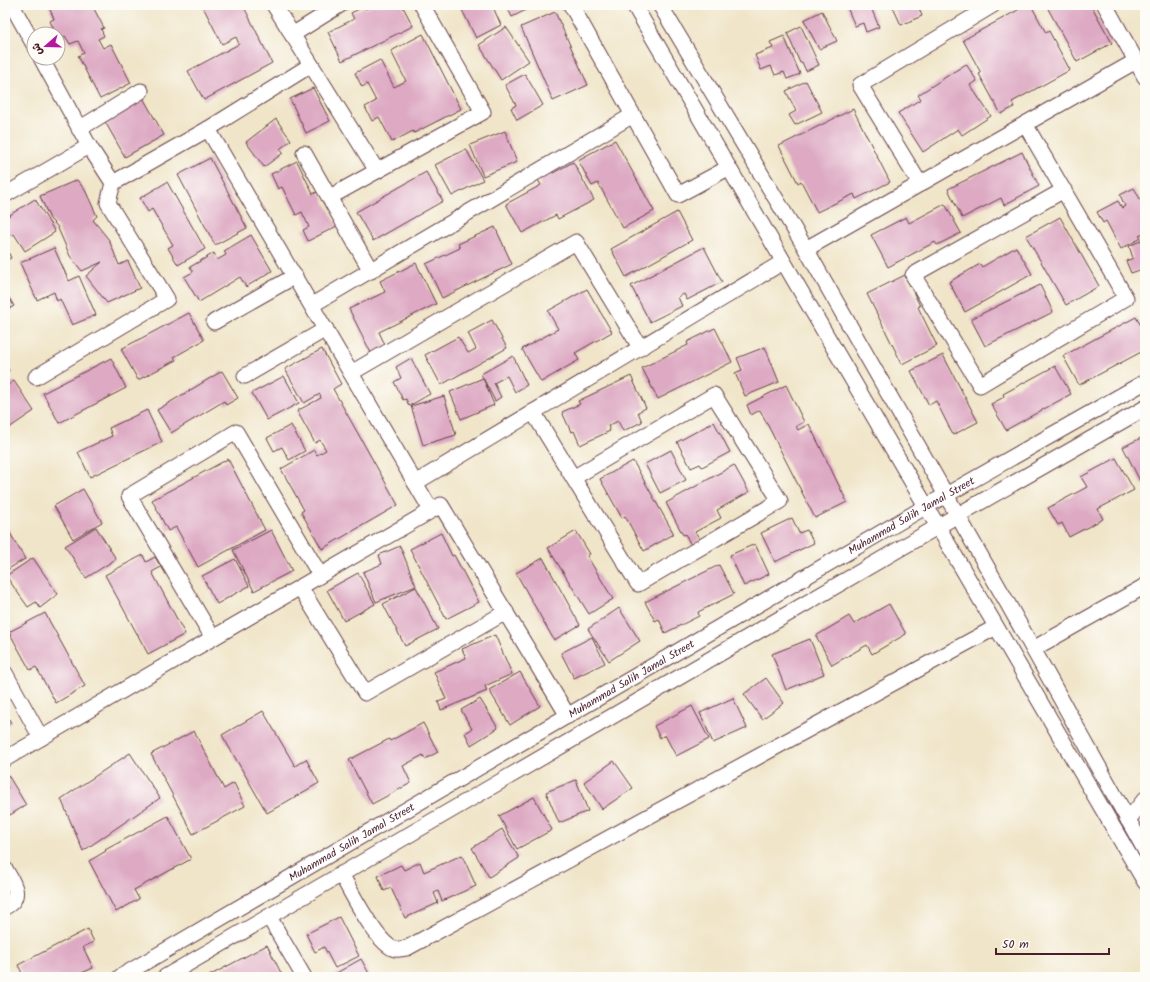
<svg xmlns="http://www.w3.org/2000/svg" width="1150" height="982" viewBox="0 0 1150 982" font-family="Kalam,'Playpen Sans Arabic',sans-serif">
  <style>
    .building { fill: #dda9c3 }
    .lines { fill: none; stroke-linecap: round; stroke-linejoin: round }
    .minor-casing { stroke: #633d43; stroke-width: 17 }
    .minor { stroke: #fff; stroke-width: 15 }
    .labels { text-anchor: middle; stroke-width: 3; stroke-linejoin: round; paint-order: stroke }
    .street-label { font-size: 11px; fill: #4a1f2b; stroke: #fdfcf7 }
  </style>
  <rect width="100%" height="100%" fill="#fdfcf7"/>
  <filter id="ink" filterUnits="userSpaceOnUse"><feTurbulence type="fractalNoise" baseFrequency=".025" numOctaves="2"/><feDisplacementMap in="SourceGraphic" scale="8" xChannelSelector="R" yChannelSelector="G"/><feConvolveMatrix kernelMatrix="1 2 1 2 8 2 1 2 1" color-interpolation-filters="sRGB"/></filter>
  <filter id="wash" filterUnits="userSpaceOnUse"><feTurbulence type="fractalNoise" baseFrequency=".012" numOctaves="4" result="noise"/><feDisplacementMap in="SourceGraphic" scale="16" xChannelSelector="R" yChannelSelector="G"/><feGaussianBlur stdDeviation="0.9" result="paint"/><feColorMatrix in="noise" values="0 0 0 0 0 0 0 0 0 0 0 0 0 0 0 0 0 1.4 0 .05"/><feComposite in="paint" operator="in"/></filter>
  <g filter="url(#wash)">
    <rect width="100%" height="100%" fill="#f0e5c9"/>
    <g id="blocks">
      <path class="building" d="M48,5H92L104,28L101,29L104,36L98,39L103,48L111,44L131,83L100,99L78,56L84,53L78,41L70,44L65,36L59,39L58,34H56L50,21L54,19Z
        M202,5H243L272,63L204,100L188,71L239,44L236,37L222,44Z
        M374,5H402L413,26L342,61L328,32L354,19L351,13L365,6L366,9Z
        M462,5H492L501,25L476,38L460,6Z
        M506,5H536L512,17Z
        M846,5H870L879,27L866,32L863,23L855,26Z
        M892,5H921L918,6L922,16L901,25Z
        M1027,5H1031L1046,33L1049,31L1070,70L1012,102L1014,107L1001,114L979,74L981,73L963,40Z
        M1046,5H1091L1112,43L1077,62Z
        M822,11L837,41L819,49L804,20Z
        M555,12L588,85L553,101L521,27Z
        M801,26L819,65L806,71L802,62L800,63L787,33Z
        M506,27L529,61L501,80L479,45Z
        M423,34L461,109L414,133L413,131L392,142L379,117L372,121L365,107L376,101L367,84L362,87L355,73L380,60L394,87L406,81L391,51Z
        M784,36L800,74L787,79L784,72L775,75L771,66L761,70L755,55L773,48L770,42Z
        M966,64L977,81L970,85L991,116L962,135L958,129L923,152L898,113L921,99L918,95Z
        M525,74L543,105L517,120L511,108L516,105L505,85Z
        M806,81L822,112L795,125L789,115L796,111L786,91Z
        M313,88L330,121L306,133L290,99Z
        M142,96L164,135L125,157L103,118Z
        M853,109L890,182L856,199L854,194L817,212L801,181L798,183L779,146Z
        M276,119L291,140L280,149L283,153L264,167L246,142Z
        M505,131L517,162L483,176L470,145Z
        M615,140L654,211L623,228L598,183L592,186L578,160Z
        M466,149L483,180L452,196L435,165Z
        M1022,152L1039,186L1004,205L1001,198L962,218L948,189Z
        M210,158L247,228L215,245L178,175Z
        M297,161L313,194L319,191L337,226L308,241L303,230L309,227L302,212L296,215L282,187L278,189L271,174Z
        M573,162L594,200L558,219L556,215L522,233L506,204L541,185L535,175L550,167L553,173Z
        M426,172L443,201L373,241L356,212Z
        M77,180L85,190L97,216L93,220L109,240L119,265L128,261L140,288L107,303L86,276L102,262L82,271L70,256L57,226L50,219L40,196Z
        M167,182L205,249L178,265L168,248L173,245L152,209L148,212L140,198Z
        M1134,188L1145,208V233L1139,236L1141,238L1121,249L1106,221L1103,223L1097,212L1118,201L1122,208L1125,206L1120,195Z
        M35,199L55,232L25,251L14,234L10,236L5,228V218Z
        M945,204L961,233L937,245L935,242L888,267L871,235L906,217L909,223Z
        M677,212L692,240L626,277L611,249Z
        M1060,217L1099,286L1066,305L1026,236Z
        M495,227L512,264L442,298L426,264L460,248L458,244Z
        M251,235L272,271L246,287L240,277L199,302L184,277L193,272L190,267L214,253L217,260L226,255L224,251Z
        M1145,239V281L1140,270L1131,273L1126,261L1133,258L1129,246Z
        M5,245L11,258L5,261Z
        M704,247L722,282L687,300L684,294L678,297L682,306L650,322L631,286Z
        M1016,247L1032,274L965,312L949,282L980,264L982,267Z
        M54,248L69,281L79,276L96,315L72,325L60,299L57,301L54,292L37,300L20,263Z
        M416,263L436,304L379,332L386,347L372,355L349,309L385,292L380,281Z
        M905,275L920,306L918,307L937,346L902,364L867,294Z
        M1040,285L1053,312L985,346L971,319Z
        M587,289L612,332L575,353L579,360L541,382L522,349L558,329L548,311Z
        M5,291L14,306L5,311Z
        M189,313L204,340L174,357L176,360L138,380L121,349Z
        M1136,317L1145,333V350L1079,385L1063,356Z
        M492,320L507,348L441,385L425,355L458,337L468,353L476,349L468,333Z
        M715,328L732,362L658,399L642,368L688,345L687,342Z
        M765,347L779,382L745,396L735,373L742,370L737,358Z
        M322,349L341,384L333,389L398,505L322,549L301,512L304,510L281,469L314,450L317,455L326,450L320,440L315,443L297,411L321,398L320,394L304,403L285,369Z
        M943,355L978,422L953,435L936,401L929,405L911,371Z
        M513,356L527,385L515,392L507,376L494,383L501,397L495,401L481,374Z
        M111,358L126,388L59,423L43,393Z
        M411,358L430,394L409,406L406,399L403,400L394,382L401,378L396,367Z
        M5,362L9,371L5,372Z
        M1055,366L1071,394L1006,430L991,404L1004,397L1003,394Z
        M222,371L238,398L226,405L224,401L171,433L157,410Z
        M284,376L299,403L267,420L252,393Z
        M631,376L646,408L638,412L642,422L623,431L618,421L608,426L610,431L580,445L574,431L571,432L562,412L580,404L578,401Z
        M483,378L494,405L461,419L450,392Z
        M14,381L34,411L9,428L5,422V387Z
        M786,385L804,422L796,426L798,430L809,424L847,502L815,518L760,410L751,415L747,405Z
        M444,396L456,435L423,445L411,406Z
        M147,410L162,442L90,477L78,452L112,436L109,428Z
        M714,422L730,452L702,467L700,464L691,468L677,442Z
        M291,425L305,451L289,460L282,447L274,451L267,438Z
        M1145,436V483L1142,485L1123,447Z
        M671,450L686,480L660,493L645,464Z
        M1116,458L1134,490L1098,509L1103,519L1069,537L1062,523L1058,525L1048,508L1087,487L1081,477Z
        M228,459L265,530L198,567L176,527L168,531L152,500Z
        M633,461L674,534L644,551L625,516L622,518L600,479Z
        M734,465L749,492L717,510L721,518L695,532L700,539L691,545L685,534L683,535L666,503Z
        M83,489L102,522L73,539L54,506Z
        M792,518L799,533L807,530L814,543L775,562L761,533Z
        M6,526L25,559L5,571V527Z
        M96,527L116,559L86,578L65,546Z
        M271,530L292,571L254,591L233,550Z
        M576,531L590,554L587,556L613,599L589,614L548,548Z
        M441,533L452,556L454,555L479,602L446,619L410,549Z
        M755,544L769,574L744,586L730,555Z
        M400,546L416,586L376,602L363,572L382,564L379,555Z
        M143,555L146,562L155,557L161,567L152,572L185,634L148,654L105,575Z
        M33,558L58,594L40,608L36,602L28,607L6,576Z
        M543,558L580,625L554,640L516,573Z
        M235,559L249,586L217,604L202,576Z
        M719,565L734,594L698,612L699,616L665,633L659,619L655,621L645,602Z
        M358,573L375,604L344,621L327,590Z
        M416,587L438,629L405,646L383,604Z
        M889,604L906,634L872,654L867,645L832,665L816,636L849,616L854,624Z
        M619,608L640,641L609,661L588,629Z
        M45,613L85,686L56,703L36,667L30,670L9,632Z
        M495,635L512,674L485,686L487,691L441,710L438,702L446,699L434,672L466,658L462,649Z
        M592,637L605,663L574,678L561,653Z
        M810,639L824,674L786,690L772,654Z
        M520,672L540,706L510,725L489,690Z
        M766,678L784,703L762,719L744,694Z
        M733,698L747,728L713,743L700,713Z
        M480,699L498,728L471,745L465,733L472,729L461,710Z
        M692,706L709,739L676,756L665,735L660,738L654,726Z
        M263,711L295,766L306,759L319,783L267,813L222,735Z
        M5,712L11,723L5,726Z
        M423,723L438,752L425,759L423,755L403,766L411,783L372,804L349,760L389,739L390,741Z
        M194,731L224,789L234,783L245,806L193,834L151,754Z
        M130,753L160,798L83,851L61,799Z
        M614,761L633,788L602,809L584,782Z
        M8,775L26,805L10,815L5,807V790L8,788L5,783V777Z
        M576,780L588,811L559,823L546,792Z
        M534,797L552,830L517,849L499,816Z
        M168,816L191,859L134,890L139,899L116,912L89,861L106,851L105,850Z
        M502,829L519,858L489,877L472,848Z
        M462,855L476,886L442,901L438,891L434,893L438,903L405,918L391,888L384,891L378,876L401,865L404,870L420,862L424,872Z
        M339,917L359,956L335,968L324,947L315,952L306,934Z
        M88,929L94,942L83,947L93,968L73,977H24L18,965Z
        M267,945L283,977H207Z
        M361,959L371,977H334L333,975Z"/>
    </g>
  </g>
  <g filter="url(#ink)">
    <use href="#blocks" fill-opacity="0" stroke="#633d43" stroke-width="1"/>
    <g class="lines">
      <g class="minor-casing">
        <g id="minor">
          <path d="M12,5L34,45"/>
          <path d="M274,5L377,171"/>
          <path d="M571,5L678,195L728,168"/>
          <path d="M634,5L1145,882"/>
          <path d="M660,5L806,249L1008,604L1145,850"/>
          <path d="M1105,5L1145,77"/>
          <path d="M292,35L340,5"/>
          <path d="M41,58L89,146L113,183"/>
          <path d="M1025,124L1136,61"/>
          <path d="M79,129L141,91"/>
          <path d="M208,129L431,510"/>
          <path d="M304,153L371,271"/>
          <path d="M920,184L860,85L993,5"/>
          <path d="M5,195L89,146"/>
          <path d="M330,197L483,112L422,5"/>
          <path d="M806,249L1025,124L1126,298L980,385L913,275L1064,190"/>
          <path d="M312,305L633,115"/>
          <path d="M214,322L295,276"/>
          <path d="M351,373L576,242L640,347"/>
          <path d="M245,376L326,329"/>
          <path d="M36,377L167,299L108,203L113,183L208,129L311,65"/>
          <path d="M533,412L638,584L780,501L714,395L573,478"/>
          <path d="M415,483L783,262"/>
          <path d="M300,587L365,693L506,612"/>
          <path d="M213,638L129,496L236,432L320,575"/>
          <path d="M1033,649L1145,586"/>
          <path d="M5,673L41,738"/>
          <path d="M5,759L441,505L568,716"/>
          <path d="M1128,820L1145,799"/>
          <path d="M5,869C13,882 24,897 5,907"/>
          <path d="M341,874C351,891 377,945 395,949C398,950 404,948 407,948L996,627"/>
          <path d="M269,917L304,977"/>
          <path id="s1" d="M120,977L925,507L1145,382"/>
          <path d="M165,977L937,527L1145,408"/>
        </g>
      </g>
      <use href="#minor" class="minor"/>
    </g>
  </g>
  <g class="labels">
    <g class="street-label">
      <text dy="4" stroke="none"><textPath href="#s1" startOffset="916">Muhammad Salih Jamal Street</textPath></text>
      <text dy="4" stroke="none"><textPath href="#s1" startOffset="592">Muhammad Salih Jamal Street</textPath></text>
      <text dy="4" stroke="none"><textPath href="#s1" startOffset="268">Muhammad Salih Jamal Street</textPath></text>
    </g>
  </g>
  <rect width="1150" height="982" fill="none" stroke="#fdfcf7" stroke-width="20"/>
  <g transform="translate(46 46) rotate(250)"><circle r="19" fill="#fdfcf7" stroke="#b5a4a5"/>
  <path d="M0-3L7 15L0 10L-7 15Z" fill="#b5179e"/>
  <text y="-6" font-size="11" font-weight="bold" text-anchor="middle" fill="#4a1f2b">ش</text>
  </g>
  <path d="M996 948v6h113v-6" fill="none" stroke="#4a1f2b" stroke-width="2"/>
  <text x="1002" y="948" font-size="12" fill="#4a1f2b" stroke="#fdfcf7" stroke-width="3" paint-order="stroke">50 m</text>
</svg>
